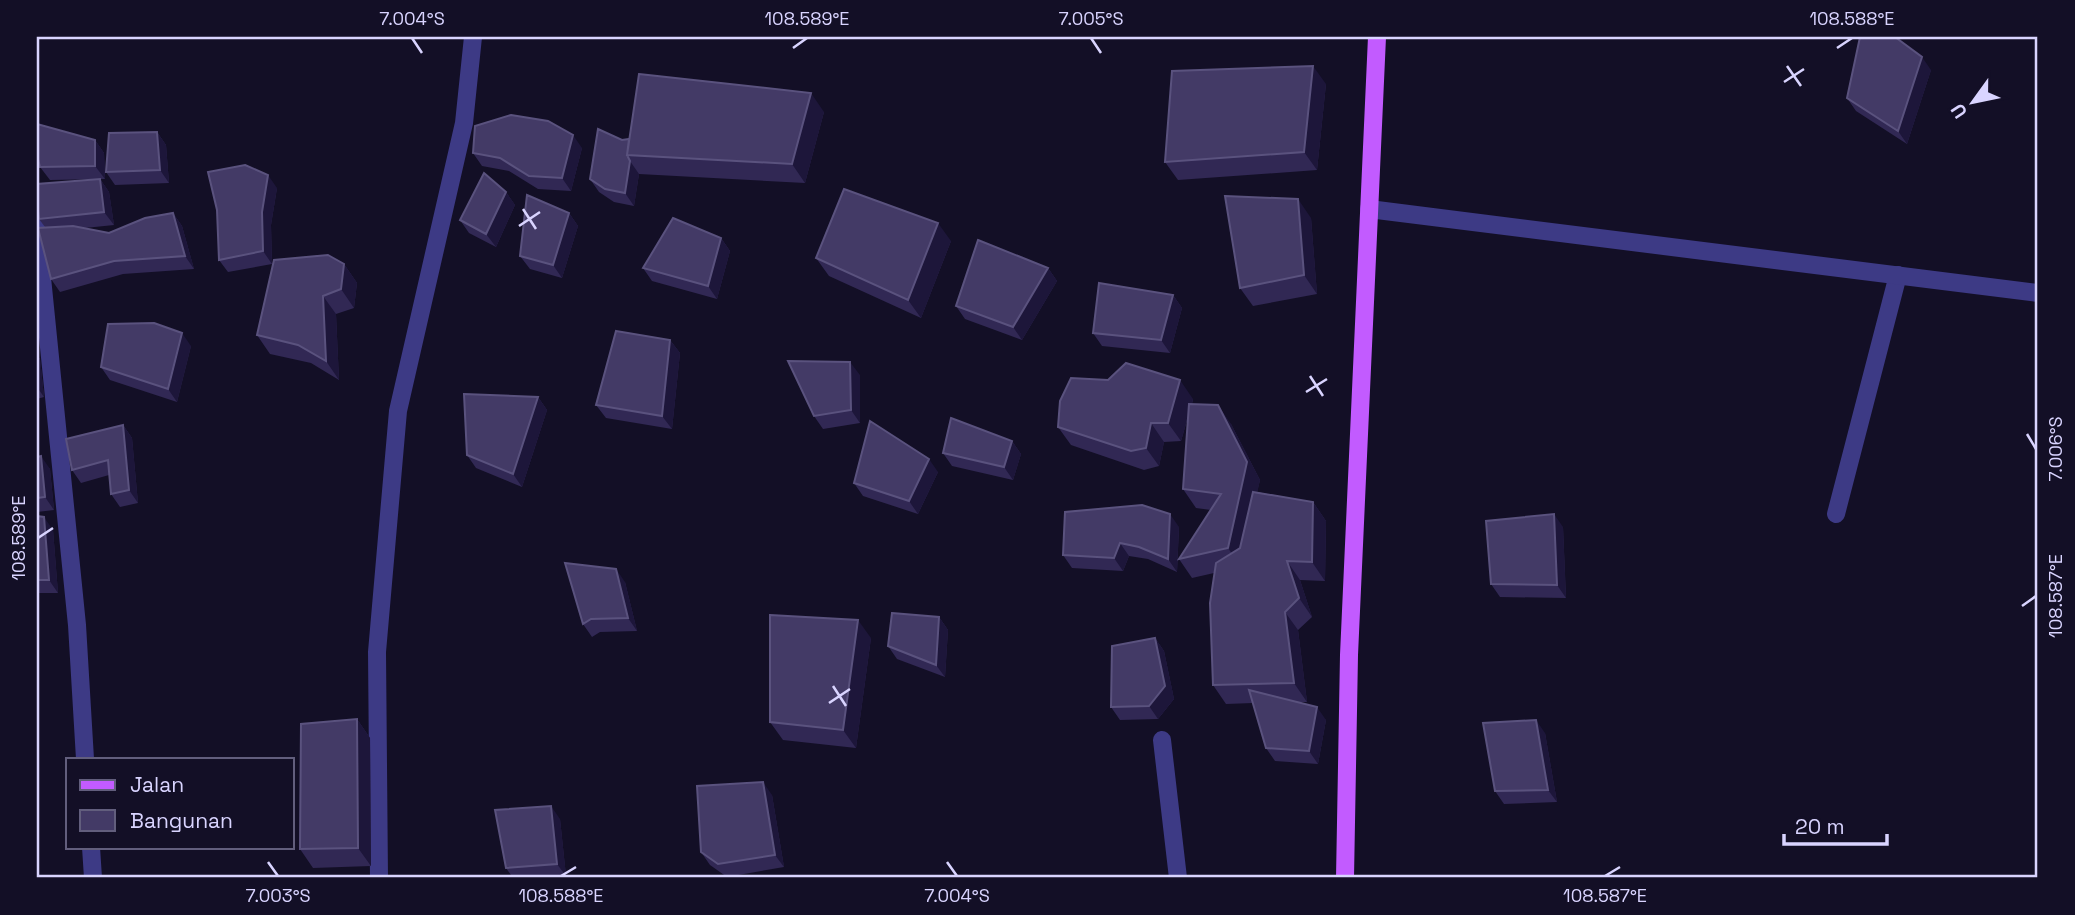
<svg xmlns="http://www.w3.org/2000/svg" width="2075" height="915" viewBox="0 0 2075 915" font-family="'Space Grotesk',sans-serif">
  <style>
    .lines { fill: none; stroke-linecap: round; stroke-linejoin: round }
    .service { stroke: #3d3a85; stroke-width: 18 }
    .minor { stroke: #3d3a85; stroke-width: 18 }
    .primary { stroke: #c25bff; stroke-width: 18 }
    .wall { fill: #312854 }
    .shaded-wall { fill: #1d163a }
    .building { fill: #433a66; stroke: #5a527e; stroke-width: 2 }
    .ticks { fill: none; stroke: #d9d4ff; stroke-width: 2.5 }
    .neatline { fill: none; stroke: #d9d4ff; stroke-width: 2.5 }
    .ticks-label { font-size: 18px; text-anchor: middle; fill: #d9d4ff }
  </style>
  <rect width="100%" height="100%" fill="#130f26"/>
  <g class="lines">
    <path class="service" d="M1836,514L1898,275"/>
    <path class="minor" d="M1369,209L2038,293
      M37,228L77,625L85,759
      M1162,740L1178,878
      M91,847L93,878
      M379,878L377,652L398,411L464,123L473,37"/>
    <path class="primary" d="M1345,878L1349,655L1377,37"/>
  </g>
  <path class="wall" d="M1931,70L1907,144L1856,111L1847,98Z
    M1326,84L1317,170L1178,180L1165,162Z
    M824,112L805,183L639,174L634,206L614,202L599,192L590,179L622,140Z
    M157,132L166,145L169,183L115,185L106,172Z
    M95,140L104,153L105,179L50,180L40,167Z
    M582,148L571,191L538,189L509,171L482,166L473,153Z
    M100,179L109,192L114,225L85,228L109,233L173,213L182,226L194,269L123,274L60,292L51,279L45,227L39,219Z
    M277,188L271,225L272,264L228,272L219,260Z
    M506,192L515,205L496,247L469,233L460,220Z
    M569,213L578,226L562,278L530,269L520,256Z
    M1311,218L1317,294L1253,306L1240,288Z
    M721,238L730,251L717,299L652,281L643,268Z
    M951,241L921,318L829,276L816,258Z
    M344,264L357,283L354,308L336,314L339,380L311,363L270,354L257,335Z
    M1048,268L1057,281L1022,340L965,319L956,306Z
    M1173,295L1182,308L1170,353L1102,346L1093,333Z
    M670,340L680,353L672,429L606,418L596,405Z
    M191,346L177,402L110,380L101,367Z
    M37,355L40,359L44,397L37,399Z
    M860,375V423L823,429L814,416Z
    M538,397L547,410L522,487L476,468L467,455Z
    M1193,399L1192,404L1231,424L1260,480L1257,492L1313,502L1326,521L1325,581L1300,580L1312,617L1298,630L1307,702H1297L1326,720L1318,764L1275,761L1266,748L1253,703L1226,704L1213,685L1214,573L1192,578L1179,559L1211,510L1196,508L1183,489L1188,417L1181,441L1164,442L1159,466L1144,470L1071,445L1058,427Z
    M123,425L132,438L138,503L120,507L111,494L109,475L81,483L72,470Z
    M1012,441L1021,454L1013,480L952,466L943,453Z
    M37,457L50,469L54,510L37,512Z
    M938,472L918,514L863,496L854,483Z
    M37,516L53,530L58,593H37Z
    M1179,527L1177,572L1148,559L1129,556L1123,571L1072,568L1063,555Z
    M1563,527L1566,598L1500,597L1491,584Z
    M625,582L637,631L600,632L592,637L583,624Z
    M939,617L948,630L945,677L897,659L888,646Z
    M871,638L856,748L783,740L770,722Z
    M1155,638L1164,651L1174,699L1158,719L1120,720L1111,707Z
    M357,719L370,738L371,866L313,868L300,849Z
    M1545,733L1557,802L1504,804L1495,791Z
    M772,795L784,867L727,877L710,865L701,852Z
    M560,819L566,876L547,878H513L506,868Z"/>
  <path class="shaded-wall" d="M1922,57L1931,70L1907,144L1898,131Z
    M1313,66L1326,84L1317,170L1304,152Z
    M811,93L824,112L805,183L792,164Z
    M157,132L166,145L169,183L160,170Z
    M573,135L582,148L571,191L562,178Z
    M95,140L104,153L105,179L95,166Z
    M630,161L639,174L634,206L625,193Z
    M268,175L277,188L271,225L272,264L263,251L262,212Z
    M100,179L109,192L114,225L104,212Z
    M506,192L515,205L496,247L486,234Z
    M1298,199L1311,218L1317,294L1304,275Z
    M173,213L182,226L194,269L185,256Z
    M569,213L578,226L562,278L553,265Z
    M938,223L951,241L921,318L908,300Z
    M721,238L730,251L717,299L708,286Z
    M344,264L357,283L354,308L341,289Z
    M1048,268L1057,281L1022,340L1013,327Z
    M1173,295L1182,308L1170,353L1161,340Z
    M323,296L336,314L339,380L326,361Z
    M182,333L191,346L177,402L168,389Z
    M670,340L680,353L672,429L662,416Z
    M37,355L40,359L44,397L37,387Z
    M850,362L860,375V423L851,410Z
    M1180,380L1193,399L1181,441L1168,423Z
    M538,397L547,410L522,487L513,474Z
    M1218,405L1231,424L1260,480L1241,567L1228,548Z
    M1151,423L1164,442L1159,466L1146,448Z
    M123,425L132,438L138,503L129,490Z
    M1012,441L1021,454L1013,480L1004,467Z
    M41,456L50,469L54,510L45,497Z
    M929,459L938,472L918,514L909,501Z
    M1313,502L1326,521L1325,581L1312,562Z
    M1170,514L1179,527L1177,572L1168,559Z
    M1554,514L1563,527L1566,598L1557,585Z
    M44,517L53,530L58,593L49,580Z
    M1120,543L1129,556L1123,571L1114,558Z
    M1287,561L1300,580L1312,617L1299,598Z
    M616,569L625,582L637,631L628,618Z
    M1285,612L1298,630L1307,702L1294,683Z
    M939,617L948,630L945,677L936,665Z
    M858,620L871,638L856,748L843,730Z
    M1155,638L1164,651L1174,699L1158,719L1149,706Z
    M1317,707L1326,720L1318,764L1309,751Z
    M357,719L370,738L371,866L358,848Z
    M1536,720L1545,733L1557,802L1548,790Z
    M763,782L772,795L784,867L775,855Z
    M551,806L560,819L566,876L557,864Z"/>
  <path class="building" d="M1860,37H1895L1922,57L1898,131L1847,98Z
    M1313,66L1304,152L1165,162L1172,71Z
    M639,74L811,93L792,164L627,155Z
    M511,115L548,121L573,135L562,178L529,176L500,158L473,153L475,126Z
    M37,124L95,140V166L40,167L37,155Z
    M598,129L622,140L629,139L627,155L630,161L625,193L605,189L590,179Z
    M157,132L160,170L106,172L109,133Z
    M245,165L268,175L262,212L263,251L219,260L217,210L208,172Z
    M484,173L506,192L486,234L460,220Z
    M100,179L104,212L39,219L37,201V184Z
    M844,189L938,223L908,300L816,258Z
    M527,195L569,213L553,265L520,256Z
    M1225,196L1298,199L1304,275L1240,288Z
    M173,213L185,256L114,261L51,279L38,228L73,226L109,233L145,218Z
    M673,218L721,238L708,286L643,268Z
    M978,240L1048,268L1013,327L956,306Z
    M328,255L344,264L341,289L323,296L326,361L298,345L257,335L274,260Z
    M1099,283L1173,295L1161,340L1093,333Z
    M154,323L182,333L168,389L101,367L108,324Z
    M616,331L670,340L662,416L596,405Z
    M788,361L850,362L851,410L814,416Z
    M1126,363L1180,380L1168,423H1151L1146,448L1131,451L1058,427L1060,401L1071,378L1108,380Z
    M464,394L538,397L513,474L467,455Z
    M1189,404L1218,405L1247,462L1228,548L1179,559L1221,494L1183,489Z
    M951,418L1012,441L1004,467L943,453Z
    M870,421L929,459L909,501L854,483Z
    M123,425L129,490L111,494L108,460L72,470L66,439Z
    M41,456L45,497L37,498V457Z
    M1253,492L1313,502L1312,562L1287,561L1299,598L1285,612L1294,683L1213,685L1210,603L1216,563L1240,548Z
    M1142,505L1170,514L1168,559L1139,547L1120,543L1114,558L1063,555L1065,512Z
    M1554,514L1557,585L1491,584L1486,521Z
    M37,516L44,517L49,580H37Z
    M565,563L616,569L628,618L591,619L583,624Z
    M892,613L939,617L936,665L888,646Z
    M770,615L858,620L843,730L770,722Z
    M1155,638L1165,686L1149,706L1111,707L1112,646Z
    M1249,690L1317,707L1309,751L1266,748Z
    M357,719L358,848L300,849L301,724Z
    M1536,720L1548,790L1495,791L1483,723Z
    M763,782L775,855L718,864L701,852L697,786Z
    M551,806L557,864L506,868L495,810Z"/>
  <path class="ticks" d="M412,38L422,53M1091,38L1101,53M793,48L807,38M1837,48L1852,38M1787,66L1801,86M1784,82L1804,69M523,209L536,229M519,226L540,212M1310,376L1323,396M1306,392L1327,379M2027,434L2036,449M38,538L53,528M2022,606L2036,596M833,686L846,706M829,703L850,689M268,862L278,876M947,862L957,876M561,876L576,867M1605,876L1620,867"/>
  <rect width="2075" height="915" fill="none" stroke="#130f26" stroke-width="77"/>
  <rect x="66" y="758" width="228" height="91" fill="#130f26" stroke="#625e7d" stroke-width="2"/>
  <rect x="80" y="780" width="35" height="10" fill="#c25bff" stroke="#625e7d" stroke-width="2"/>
  <text x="130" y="792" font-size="21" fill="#d9d4ff">Jalan</text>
  <rect x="80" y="810" width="35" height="21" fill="#433a66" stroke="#625e7d" stroke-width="2"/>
  <text x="130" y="828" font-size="21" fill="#d9d4ff">Bangunan</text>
  <g transform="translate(1973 102) rotate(237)" stroke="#130f26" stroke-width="5" paint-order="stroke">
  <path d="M0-5L12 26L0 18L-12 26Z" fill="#d9d4ff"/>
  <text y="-10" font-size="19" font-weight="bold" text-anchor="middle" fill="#d9d4ff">U</text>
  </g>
  <path d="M1784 834v10h103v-10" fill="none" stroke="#d9d4ff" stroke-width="3.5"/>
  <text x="1795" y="834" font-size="21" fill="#d9d4ff" stroke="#130f26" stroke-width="5" paint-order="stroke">20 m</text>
  <rect x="38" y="38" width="1998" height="838" class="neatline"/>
  <g class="ticks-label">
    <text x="412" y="25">7.004°S</text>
    <text x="807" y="25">108.589°E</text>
    <text x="1091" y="25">7.005°S</text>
    <text x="1852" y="25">108.588°E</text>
    <text transform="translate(2056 449) rotate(-90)" y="6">7.006°S</text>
    <text transform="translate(19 538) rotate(-90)" y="6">108.589°E</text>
    <text transform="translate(2056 596) rotate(-90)" y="6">108.587°E</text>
    <text x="278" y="902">7.003°S</text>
    <text x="561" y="902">108.588°E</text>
    <text x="957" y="902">7.004°S</text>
    <text x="1605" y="902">108.587°E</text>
  </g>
</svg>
